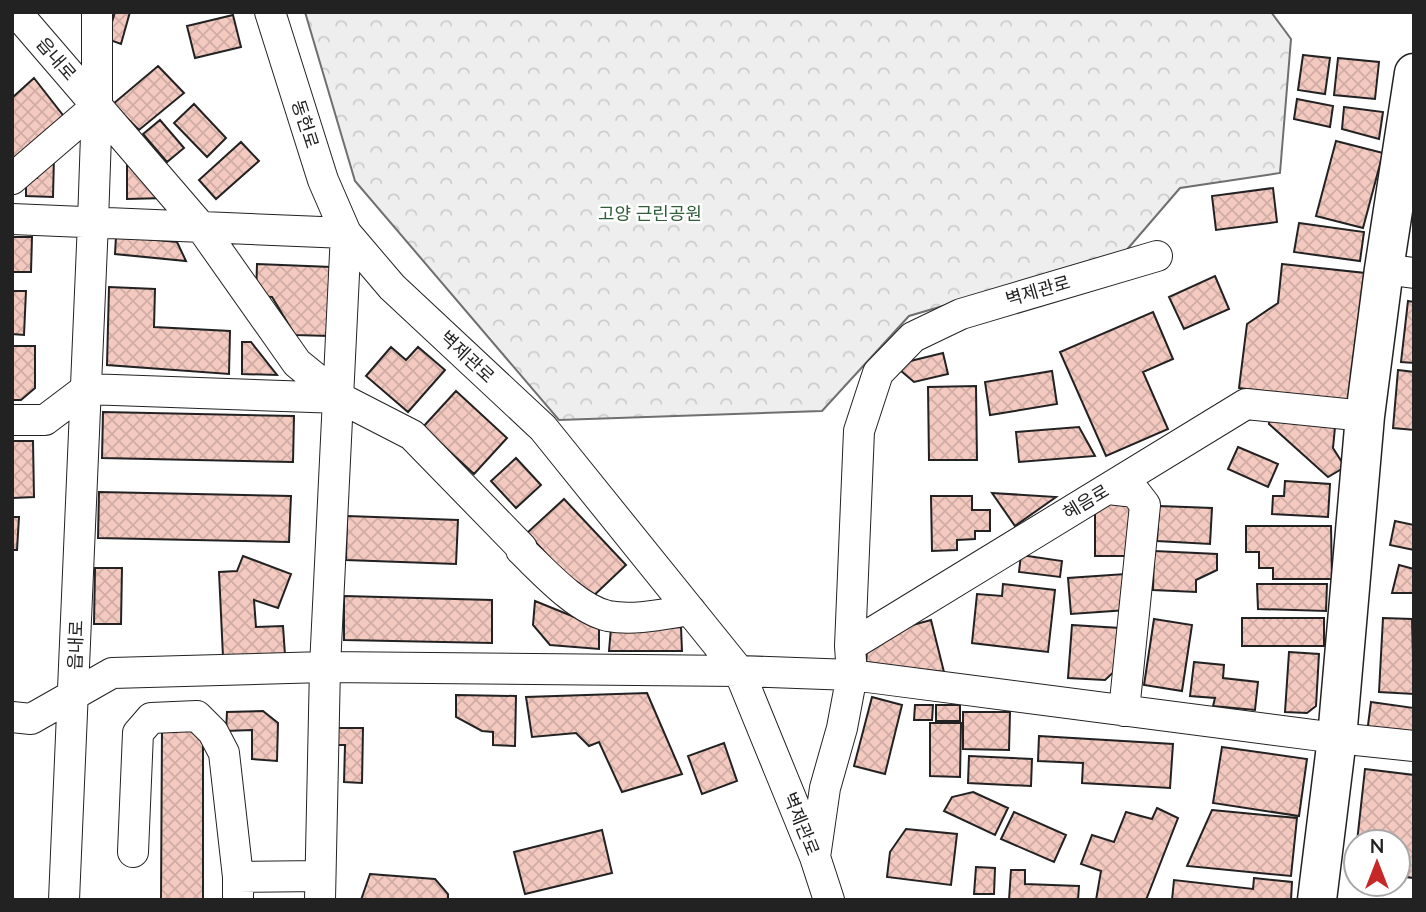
<svg xmlns="http://www.w3.org/2000/svg" width="1426" height="912" viewBox="0 0 1426 912" font-family="Lato,'Noto Sans KR',sans-serif">
  <style>
    .forest { fill: url(#forest-crowns); stroke: #6f6f6f; stroke-width: 2 }
    .building { fill: url(#building-cross-hatch); stroke: #222; stroke-width: 2 }
    .lines { fill: none; stroke-linecap: round; stroke-linejoin: round }
    .minor-casing { stroke: #222; stroke-width: 32 }
    .major-casing { stroke: #222; stroke-width: 41 }
    .minor { stroke: #fff; stroke-width: 30 }
    .major { stroke: #fff; stroke-width: 38 }
    .labels { text-anchor: middle; stroke-width: 5; stroke-linejoin: round; paint-order: stroke }
    .street-label { font-size: 18px; fill: #222; stroke: #fff }
    .park-label { font-size: 18px; fill: #2f5e38; stroke: #fff }
  </style>
  <defs>
    <pattern id="forest-crowns" width="20" height="18" patternUnits="userSpaceOnUse" patternTransform="scale(1.75)"><rect width="20" height="18" fill="#eee"/><path d="M2 6a3 3 0 1 1 6 0M12 15a3 3 0 1 1 6 0" fill="none" stroke="#ccc"/></pattern>
    <pattern id="building-cross-hatch" width="8" height="8" patternUnits="userSpaceOnUse" patternTransform="scale(1.75)"><rect width="8" height="8" fill="#f3c9c0"/><path d="M0 0l8 8M0 8l8-8" fill="none" stroke="#d0aca5"/></pattern>
  </defs>
  <rect width="100%" height="100%" fill="#fff"/>
  <path class="forest" d="M305,12H1271L1291,39L1280,173L1180,188L1124,253L909,316L822,411L559,420L355,181Z"/>
  <path class="building" d="M115,12H130L121,44L107,39Z
    M233,15L241,47L195,58L187,26Z
    M1303,55L1330,58L1325,94L1298,90Z
    M1338,58L1379,62L1375,99L1334,95Z
    M158,66L184,93L139,130L113,104Z
    M34,78L69,123L12,175V98Z
    M1297,99L1333,106L1330,127L1294,119Z
    M194,104L226,138L207,157L174,123Z
    M1344,107L1383,112L1379,139L1342,129Z
    M160,120L184,148L167,162L143,134Z
    M1336,141L1383,153L1363,228L1316,216Z
    M241,142L259,161L216,199L199,180Z
    M127,153L165,198L127,199Z
    M54,156L53,197L26,196V178H37L38,170Z
    M1273,188L1277,222L1216,230L1212,196Z
    M1299,223L1364,232L1360,261L1294,252Z
    M116,236L177,242L186,261L115,254Z
    M12,237H32L31,272H12Z
    M257,264L331,267L329,336L295,335L272,297L256,296Z
    M1282,264L1365,273L1350,402L1239,388L1247,324L1278,303Z
    M1215,276L1229,309L1184,329L1169,297Z
    M109,287L155,289L154,327L230,331L229,374L107,365Z
    M12,291H26L24,335L12,334Z
    M1408,301L1414,302V363L1401,362Z
    M1153,312L1173,359L1143,372L1168,429L1106,456L1060,352Z
    M242,342H251L277,375L242,374Z
    M12,346H35V388L21,400H12Z
    M391,347L406,360L418,347L445,370L408,412L366,376Z
    M943,353L948,374L914,382L894,365Z
    M1398,370L1414,372V430L1393,428Z
    M1052,371L1057,404L990,415L985,382Z
    M976,386L977,460H929L928,387Z
    M456,391L507,438L474,474L423,427Z
    M1270,411L1336,417L1333,448L1345,467L1328,477L1269,424Z
    M103,412L294,416L293,462L102,458Z
    M1079,427L1095,456L1019,462L1016,432Z
    M12,441H33L34,497L13,498Z
    M1238,447L1278,464L1268,487L1228,469Z
    M516,458L541,485L516,508L491,481Z
    M1285,481L1330,484L1328,517L1272,514L1273,496H1284Z
    M99,492L291,496L289,542L98,538Z
    M992,493L1056,497L1015,526Z
    M931,496H972V510H990V531H975V539L957,540V550L932,551Z
    M564,499L626,565L589,600L527,533Z
    M1095,504H1132L1129,556H1095Z
    M1159,506L1212,508L1210,544L1157,541Z
    M347,516L458,520L456,564L346,560Z
    M12,517H19L17,550H12Z
    M1395,521L1414,525V550L1390,545Z
    M1246,526H1331L1332,579H1273V568H1259V552H1246Z
    M1154,551L1217,554V570L1196,580V592L1153,590Z
    M1021,555L1062,561L1060,577L1019,572Z
    M243,556L291,574L278,608L254,600L256,627L283,626L285,655L223,657L219,572L237,571Z
    M1399,565L1414,569V593H1392Z
    M95,568H122L121,624H94Z
    M1125,574L1127,610L1071,614L1068,578Z
    M1003,584L1055,590L1048,652L972,643L977,594L1002,596Z
    M1257,584H1327L1326,611L1258,609Z
    M344,596L492,600V643L344,640Z
    M535,601L599,627V649L550,645L533,625Z
    M1242,618H1324V646H1242Z
    M1383,618L1412,619L1414,694L1379,692Z
    M1154,619L1192,625L1182,691L1144,685Z
    M931,620L944,672L866,664L868,637Z
    M1072,625L1120,628L1117,669L1105,680L1068,678Z
    M681,627L682,651H609L611,628Z
    M1289,652L1319,654L1316,706L1307,713L1285,712Z
    M1194,662L1224,665L1223,678L1258,682L1255,710L1213,706L1215,698L1190,696Z
    M647,693L682,774L622,792L599,742L589,746L576,733L532,737L526,697Z
    M456,695L516,696L515,746L493,745V732L482,731L456,717Z
    M872,697L902,705L885,774L854,766Z
    M1371,702L1414,708V738L1367,733Z
    M915,705H933L932,720H914Z
    M936,705H960V721H936Z
    M263,711L278,723L277,761L252,759V730L226,731L227,712Z
    M963,712H1010L1009,750L963,749Z
    M930,723H961L960,777L930,776Z
    M162,728H203V900H161Z
    M335,728H363L362,783L344,782L345,745H334Z
    M1039,736L1173,744L1170,788L1082,783L1083,763L1038,761Z
    M724,743L737,781L702,794L688,756Z
    M1222,747L1307,759L1299,816L1213,803Z
    M969,756L1032,759L1031,786L968,783Z
    M1365,769L1414,775V878L1398,876V842H1357Z
    M973,792L1008,808L995,835L944,811L952,797Z
    M1157,808L1178,818L1146,900H1096L1101,871L1081,864L1092,835L1114,842L1126,812L1152,819Z
    M1212,810L1297,818L1291,876L1187,866Z
    M1014,812L1066,835L1054,862L1001,839Z
    M906,829L957,834L951,885L887,877L890,852Z
    M602,830L612,873L525,894L514,852Z
    M976,867L995,868L994,894H974Z
    M1011,870H1025V884L1079,886L1078,900H1009Z
    M370,874L435,879L448,894V900H361Z
    M1254,878L1292,882L1291,900H1172L1174,880L1253,889Z"/>
  <g class="lines">
    <g class="minor-casing">
      <path id="minor" d="M16,12L201,227L297,363L340,398L412,435L522,548L521,550C543,571 577,609 608,616C634,621 664,614 690,610
        M270,12L323,180L346,233L392,287L543,428L739,671L852,675L1337,738L1414,746
        M12,179L97,106
        M12,219L346,233
        M1384,269L1414,273
        M12,420H45L86,389L340,398
        M1108,489L1135,492L1145,505L1124,711
        M850,646L859,431L878,373L913,337L961,314L1157,256
        M12,717L31,719L112,673L325,667L739,671L815,857L829,900
        M133,852L138,733L151,718L197,716L213,732L224,753L238,877V900
        M815,857L825,788L842,728L852,675L850,646L1246,404L1365,416
        M238,877L320,876
        M64,900L93,222L97,106V12
        M320,900L325,667L346,233"/>
    </g>
    <g class="major-casing">
      <path id="major" d="M1317,900L1337,738L1365,416L1384,269L1414,73"/>
    </g>
    <use href="#minor" class="minor"/>
    <use href="#major" class="major"/>
  </g>
  <g class="labels">
    <g class="street-label">
      <text transform="translate(56 59) rotate(49)" y="6">읍내로</text>
      <text transform="translate(305 124) rotate(72)" y="6">동헌로</text>
      <text transform="translate(1038 291) rotate(-16)" y="6">벽제관로</text>
      <text transform="translate(467 357) rotate(43)" y="6">벽제관로</text>
      <text transform="translate(1086 502) rotate(-31)" y="6">혜음로</text>
      <text transform="translate(76 645) rotate(-88)" y="6">읍내로</text>
      <text transform="translate(801 824) rotate(68)" y="6">벽제관로</text>
    </g>
    <g class="park-label">
      <text x="650" y="220">고양 근린공원</text>
    </g>
  </g>
  <rect width="1426" height="912" fill="none" stroke="#222222" stroke-width="28"/>
  <g transform="translate(1377 863)"><circle r="33" fill="#ffffff" stroke="#a7a7a7" stroke-width="2"/>
  <path d="M0-5L12 26L0 18L-12 26Z" fill="#c62828"/>
  <text y="-10" font-size="19" font-weight="bold" text-anchor="middle" fill="#222222">N</text>
  </g>
</svg>
